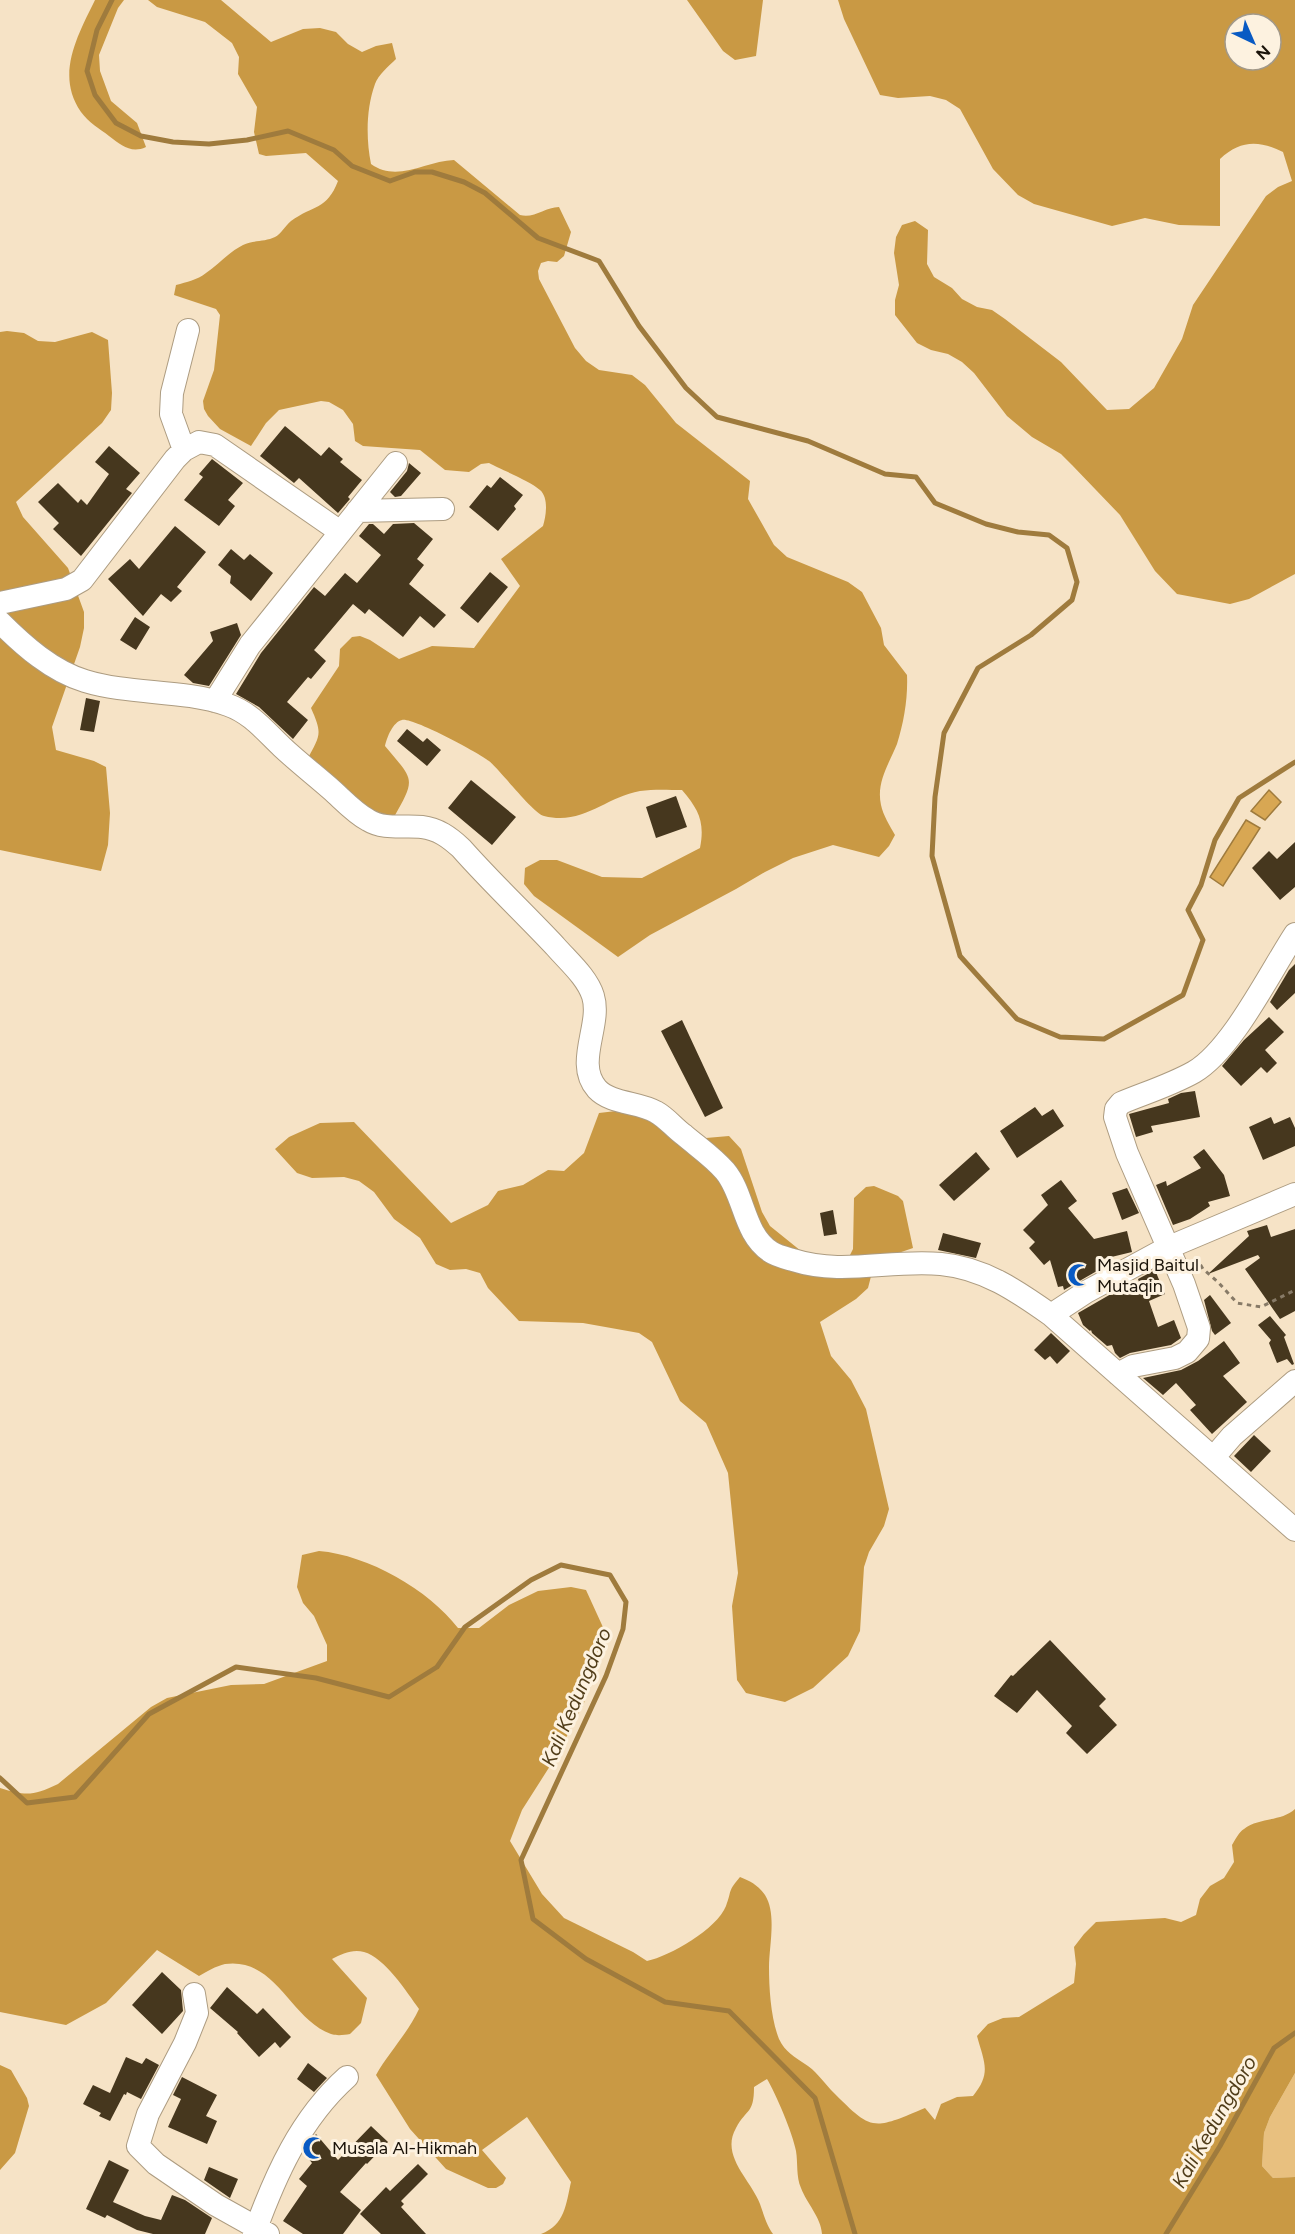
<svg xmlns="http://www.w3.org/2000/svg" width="1295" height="2234" viewBox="0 0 1295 2234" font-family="Figtree,sans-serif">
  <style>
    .green { fill: #e8c07f }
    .forest { fill: #c99944; fill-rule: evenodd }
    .water { fill: #d8a753; stroke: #9f7b3d; stroke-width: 1.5 }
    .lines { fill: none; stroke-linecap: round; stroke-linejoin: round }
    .stream { stroke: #9f7b3d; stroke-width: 5 }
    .building { fill: #46371e }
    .minor-casing { stroke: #ad9c81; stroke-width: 24 }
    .path { stroke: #877a67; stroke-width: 3; stroke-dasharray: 4.5 4.5; stroke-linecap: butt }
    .minor { stroke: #fff; stroke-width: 22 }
    .labels { text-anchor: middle; stroke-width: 6; stroke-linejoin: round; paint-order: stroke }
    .poi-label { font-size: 18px; fill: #1a1309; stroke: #fdf2e0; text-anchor: start }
    .water-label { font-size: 20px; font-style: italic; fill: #513d19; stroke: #fdf2e0 }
  </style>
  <rect width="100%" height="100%" fill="#f6e3c6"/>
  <path class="green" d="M1295,2073V2177L1273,2178L1262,2166L1264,2133L1270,2117Z"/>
  <path class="forest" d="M95,0H124L118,8L99,55L100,71L111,101L137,123L146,147C131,154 121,145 109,136C100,129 88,122 81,112C55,75 78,35 95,0Z
    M148,0H221L271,42L303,29L320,28L336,32L348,44L362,52L376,46L392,43L396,59C389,66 378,75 375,84C366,109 366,139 371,164C397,183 426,161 454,160L520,215C534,219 545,207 559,207L571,232L564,256L557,262L548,261L541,263L538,271L539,279L575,348L586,361L599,370L632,375L645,385L676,423L750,481L748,499L774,545L787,557L848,582L862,592L881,628L884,645L907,675C908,698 904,722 897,744C889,764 876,782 881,805C883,815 890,826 895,835L889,846L879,857L833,845L793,858L765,872L736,889L650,935L618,957L534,896L524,884L525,868L540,860H557L602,877L642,878L700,848C705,822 699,810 682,790C669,790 654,789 640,791C605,797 583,826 544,816C533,813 501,771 489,761C479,753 412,717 402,720C393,722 387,737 385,746C413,780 417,777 394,817L371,812L307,760C320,735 323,735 311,708L339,666L340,649L352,637L360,636L370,640L399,659L432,646L474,648L520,586L501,559L543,526C546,516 549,498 540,490C532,482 500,469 489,463L481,464L469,472L445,470L420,450L363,446L355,441L353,424L343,410L329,402L321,401L279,410L266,423L251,446L220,429L208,416L204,409L203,401L214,370L220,315L216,309L174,295L176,285C187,282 197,280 206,273C219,264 229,252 243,245C253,240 265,242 275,237C281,234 285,226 291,221C313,205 327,210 338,181L306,153L266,156L259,154L254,132L257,107L238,74L239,57L232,43L205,22L157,7Z
    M687,0H763L756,56L735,60L723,51Z
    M838,0H1295V574L1249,599L1230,604L1177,594L1155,571L1120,515L1072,465L1061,454L1032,437L1007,416L974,373L962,362L948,354L931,350L917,343L895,315V300L899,285L894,253L896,237L902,225L915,221L928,230L927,264L934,277L952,288L962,299L977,307L992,310L1005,319L1061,362L1107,410L1129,409L1154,388L1182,339L1193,305L1266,196L1278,187L1292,181L1283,152C1259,140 1240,140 1220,159V226L1179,225L1145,218L1112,226L1034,204L1018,195L993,169L960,109L946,100L930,96L898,98L880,95L844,19ZM1235,24H1271V60H1235Z
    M7,331L24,333L38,341L55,342L92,332L108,340L112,393L111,410L102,423L16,502L23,517L68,568L84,612V628L80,647L52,727L56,750L94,761L106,767L110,813L108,845L101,871L0,850V332Z
    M633,1109L683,1140L729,1136L741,1149L762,1212L770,1226L801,1251L816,1257H849L853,1249L854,1198L866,1187L874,1186L898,1196L903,1201L913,1248L875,1261L868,1288L856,1299L820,1322L831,1356L851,1380L866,1409L889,1509L884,1526L869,1552L864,1567L860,1631L848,1656L813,1688L785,1702L746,1693L737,1680L732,1606L738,1573L728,1473L706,1423L680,1401L652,1342L639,1333L583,1323L519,1321L488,1288L480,1273L466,1269L450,1270L436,1264L420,1238L394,1219L374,1192L359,1181L344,1177L312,1178L297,1173L275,1149L289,1137L320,1123L354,1122L451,1223L488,1205L498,1191L523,1185L548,1170L564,1171L584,1153L599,1113Z
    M319,1551C368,1555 429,1590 458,1628H479L509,1605L538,1591L571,1587L586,1590L607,1636L600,1651L584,1703L557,1755L522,1810L510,1841L542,1894L564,1918L633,1952L647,1961C670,1956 717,1929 726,1906C732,1891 727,1892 740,1877C750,1881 758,1885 765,1895C777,1914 769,1946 769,1967C769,1989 771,2019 779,2039C785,2052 795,2057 805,2064C815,2070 823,2081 831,2090C872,2131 871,2131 925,2108L935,2120L941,2104L957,2097L973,2096C992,2073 984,2062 977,2036L988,2024L1003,2018L1019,2017L1074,1983L1076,1964L1074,1947L1084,1934L1096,1922L1165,1918L1181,1922L1196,1915L1200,1899L1210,1886L1224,1878L1234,1862L1232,1845C1235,1840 1239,1832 1244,1829C1259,1817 1281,1822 1295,1809V2073L1270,2117L1264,2133L1262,2166L1273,2178L1295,2177V2234H822C821,2217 807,2204 801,2188C796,2177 798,2163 796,2151C793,2134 776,2094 767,2079L754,2087C754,2114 747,2108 736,2128C720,2156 751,2180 760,2204C764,2215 766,2224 773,2234H541C565,2225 566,2204 571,2182L527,2117L482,2150L506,2178L503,2184L496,2188H488L446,2169L410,2129L376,2075C389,2052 408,2033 419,2009C407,1992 384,1957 364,1952C352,1949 342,1954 332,1959L367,1998L361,2023L350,2034C344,2035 337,2036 331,2034C290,2019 276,1957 225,1964C216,1966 206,1972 199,1976L157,1950L106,2003L66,2025L0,2012V1788C26,1796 33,1796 58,1784L151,1707L167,1698L231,1685L264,1684L327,1661V1645L314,1616L303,1603L297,1587L302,1555Z
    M0,2065L11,2070L27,2098L29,2106L15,2153L0,2170Z"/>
  <path class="water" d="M1269,790L1281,802L1265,820L1251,811Z
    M1246,820L1260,828L1223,886L1210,877Z"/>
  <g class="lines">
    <path class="stream" d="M112,0L97,30L87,71L95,95L116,123L141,136L173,142L209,144L247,140L288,131L334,150L352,166L390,181L415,172H432L464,182L485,193L538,238L599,261L639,326L686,388L717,417L808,441L885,474L916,477L935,503L986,524L1018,532L1049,535L1067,548L1077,582L1072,600L1031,635L978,668L944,733L935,797L932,856L960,956L1017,1019L1060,1037L1104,1039L1183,995L1203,940L1188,910L1201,885L1215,840L1239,798L1295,762
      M0,1778L27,1803L75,1797L149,1714L236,1667L316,1678L389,1697L437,1667L465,1627L531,1580L561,1565L610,1575L626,1602L623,1629L606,1676L521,1860L533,1919L586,1959L665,2002L729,2011L815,2098L855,2234
      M1166,2234L1220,2146L1274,2048L1295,2033"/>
  </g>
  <path class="building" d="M285,426L321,456L329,447L343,459L340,462L362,480L348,497L350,499L338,513L299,478L294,483L260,456Z
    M109,446L140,473L126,489L132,493L81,556L53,529L59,523L38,502L58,483L78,503L81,499L87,505L109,474L95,462Z
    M212,459L243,483L228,500L235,506L219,526L184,500L203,477L199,474Z
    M409,463L421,473L401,496L395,497L390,492L407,471Z
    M500,477L523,495L514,506L516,509L498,531L469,507L487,485L491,488Z
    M414,523L433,539L417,559L424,565L409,584L446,615L434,628L420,616L403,637L369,609L365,614L353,604L315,649L314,650L326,661L311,679L308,677L287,702L308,720L293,739L259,707L236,694L261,653L314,587L325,596L345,573L357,583L381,555L359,536L369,524H373L384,534L393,524Z
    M175,526L206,552L177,587L182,591L171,602L161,594L143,616L108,579L130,559L139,569Z
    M231,549L244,560L250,554L273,573L251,601L230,583L231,576L218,565Z
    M490,572L508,587L478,623L460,608Z
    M135,617L150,627L136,650L120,640Z
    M237,623L241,635L209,686L193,683L184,675L213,641L210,632Z
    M86,698L100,701L94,732L80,730Z
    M407,729L423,742L427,738L441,750L427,766L397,741Z
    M471,780L516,817L492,845L448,808Z
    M676,796L687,827L656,838L646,807Z
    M1295,842V887L1280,900L1252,868L1269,851L1277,859Z
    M1295,964V993L1277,1010L1270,1002L1289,970Z
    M1269,1017L1284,1032L1265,1050L1277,1063L1267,1073L1261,1067L1241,1086L1222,1066L1244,1040Z
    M682,1020L723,1108L705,1117L661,1031Z
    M1195,1091L1200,1117L1151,1126L1153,1132L1136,1137L1129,1114L1169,1103L1168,1099L1181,1093Z
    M1035,1107L1042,1116L1053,1109L1064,1126L1017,1158L1000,1131Z
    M1271,1117L1274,1124L1290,1117L1295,1128V1146L1263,1160L1249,1127Z
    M1204,1149L1224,1175L1230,1196L1208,1202L1210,1206L1190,1219L1173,1225L1156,1185L1166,1181L1167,1186L1201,1168L1193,1157Z
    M976,1152L990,1169L954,1201L939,1185Z
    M1061,1180L1077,1201L1068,1208L1094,1239L1127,1231L1132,1252L1099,1260L1102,1268L1064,1290L1063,1286L1058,1287L1050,1260L1044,1265L1029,1248L1035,1242L1023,1230L1048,1205L1041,1195Z
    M1127,1188L1139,1213L1122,1220L1112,1193Z
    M833,1210L837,1234L824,1236L820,1213Z
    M1267,1225L1271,1237L1295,1229V1311L1280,1319L1245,1269L1260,1258L1258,1255L1208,1274L1249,1236L1247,1231Z
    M943,1233L981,1243L976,1258L938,1250Z
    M1155,1270L1165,1294L1149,1301L1158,1327L1174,1320L1181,1338L1171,1345L1130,1353L1120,1358L1115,1353L1112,1345L1107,1346L1092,1333L1091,1330L1090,1331L1083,1325L1078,1313L1111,1294L1112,1295L1139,1282L1138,1279Z
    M1210,1295L1231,1323L1215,1335L1212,1331L1204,1300Z
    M1270,1316L1286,1335L1284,1337L1294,1364L1292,1365L1287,1359L1277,1363L1269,1343L1271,1340L1258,1325Z
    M1051,1333L1070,1351L1057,1364L1050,1356L1045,1360L1034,1350Z
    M1224,1341L1240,1363L1223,1376L1247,1402L1212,1434L1190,1410L1196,1405L1176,1383L1163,1395L1143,1378L1181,1370L1198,1361Z
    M1254,1435L1271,1451L1251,1472L1234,1456Z
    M1050,1640L1106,1699L1099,1706L1117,1725L1087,1754L1066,1733L1072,1726L1037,1690L1017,1713L994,1696L1011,1675L1013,1676Z
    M162,1972L181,1990L183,2011L162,2034L132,2005Z
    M227,1987L257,2014L263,2008L291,2037L280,2048L275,2042L259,2057L237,2033L238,2032L210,2008Z
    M126,2057L142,2064L146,2058L159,2065L141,2099L127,2092L126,2095L124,2094L110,2121L99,2116L101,2113L83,2104L93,2085L110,2093Z
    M308,2063L327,2078L314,2092L297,2079Z
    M182,2077L217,2095L206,2116L217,2121L207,2144L168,2127L181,2099L173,2095Z
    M371,2126L388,2142L367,2164L366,2163L340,2192L361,2210L343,2234H303L283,2221L307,2186L299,2179L312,2163L304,2153L316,2134L338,2160Z
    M109,2160L129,2170L113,2202L145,2216L161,2220L172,2195L185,2200L212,2218L205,2234H153L137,2230L107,2215L105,2218L86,2209Z
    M418,2164L428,2174L401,2201L404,2204L401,2207L426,2234H381L360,2214L386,2187L390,2191Z
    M209,2167L238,2179L230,2198L204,2180Z"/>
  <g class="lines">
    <g class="minor-casing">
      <path id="minor" d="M184,450L171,414L172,393L188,330
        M357,511L443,509
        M0,603L66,589L82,580L175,459L184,450L199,442L215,445L339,531
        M0,622C24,646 52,671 85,681C131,695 182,689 228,705C251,713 265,731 282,747C298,762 316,776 333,791C344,801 355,813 368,820C384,830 404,825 422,827C438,829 449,837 461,848C491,882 524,913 555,946C568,961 587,977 593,996C602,1025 574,1063 597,1089C611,1104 639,1102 656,1112C667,1118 674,1128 684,1135C698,1147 713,1157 725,1171C745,1195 743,1234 771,1252C777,1256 786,1258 793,1260C843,1276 890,1259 941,1264C984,1268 1017,1291 1051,1315L1295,1530
        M215,701L250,645L396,463
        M1051,1315L1086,1292L1167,1248L1295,1194
        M1118,1374L1133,1366L1175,1358L1187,1352L1198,1339L1199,1328L1184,1284L1127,1153L1115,1117L1116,1109L1121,1103C1145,1093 1171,1085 1194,1072C1232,1050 1270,972 1295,934
        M1214,1457L1232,1436L1295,1381
        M194,1994L197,2013L185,2043L148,2114L138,2146L156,2164L216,2205L268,2234
        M254,2234C275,2176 300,2119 347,2077"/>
    </g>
    <path class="path" d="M1196,1257L1203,1269L1218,1282L1237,1303L1261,1307L1295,1290"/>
    <use href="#minor" class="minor"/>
  </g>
  <defs>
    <g id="mosque-bare" transform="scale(1.8)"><path d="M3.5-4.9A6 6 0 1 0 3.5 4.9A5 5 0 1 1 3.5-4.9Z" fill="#095ac3" stroke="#fdf2e0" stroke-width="2.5" paint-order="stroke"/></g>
  </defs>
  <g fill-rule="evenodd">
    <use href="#mosque-bare" x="1079" y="1275"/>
    <use href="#mosque-bare" x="314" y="2148"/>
  </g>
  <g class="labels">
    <g class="poi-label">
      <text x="1097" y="1271">Masjid Baitul<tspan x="1097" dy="21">Mutaqin</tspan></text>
      <text x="332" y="2154">Musala Al-Hikmah</text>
    </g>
    <g class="water-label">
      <text transform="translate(576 1697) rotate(-67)" y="7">Kali Kedungdoro</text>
      <text transform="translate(1214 2122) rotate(-60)" y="7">Kali Kedungdoro</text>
    </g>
  </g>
  <g transform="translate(1253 42) rotate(136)"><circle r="28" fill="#fdf2e0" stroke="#a2998a" stroke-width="1.5"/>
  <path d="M0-4.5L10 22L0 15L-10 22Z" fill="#095ac3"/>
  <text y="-9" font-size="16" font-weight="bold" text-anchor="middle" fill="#1a1309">N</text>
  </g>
</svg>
